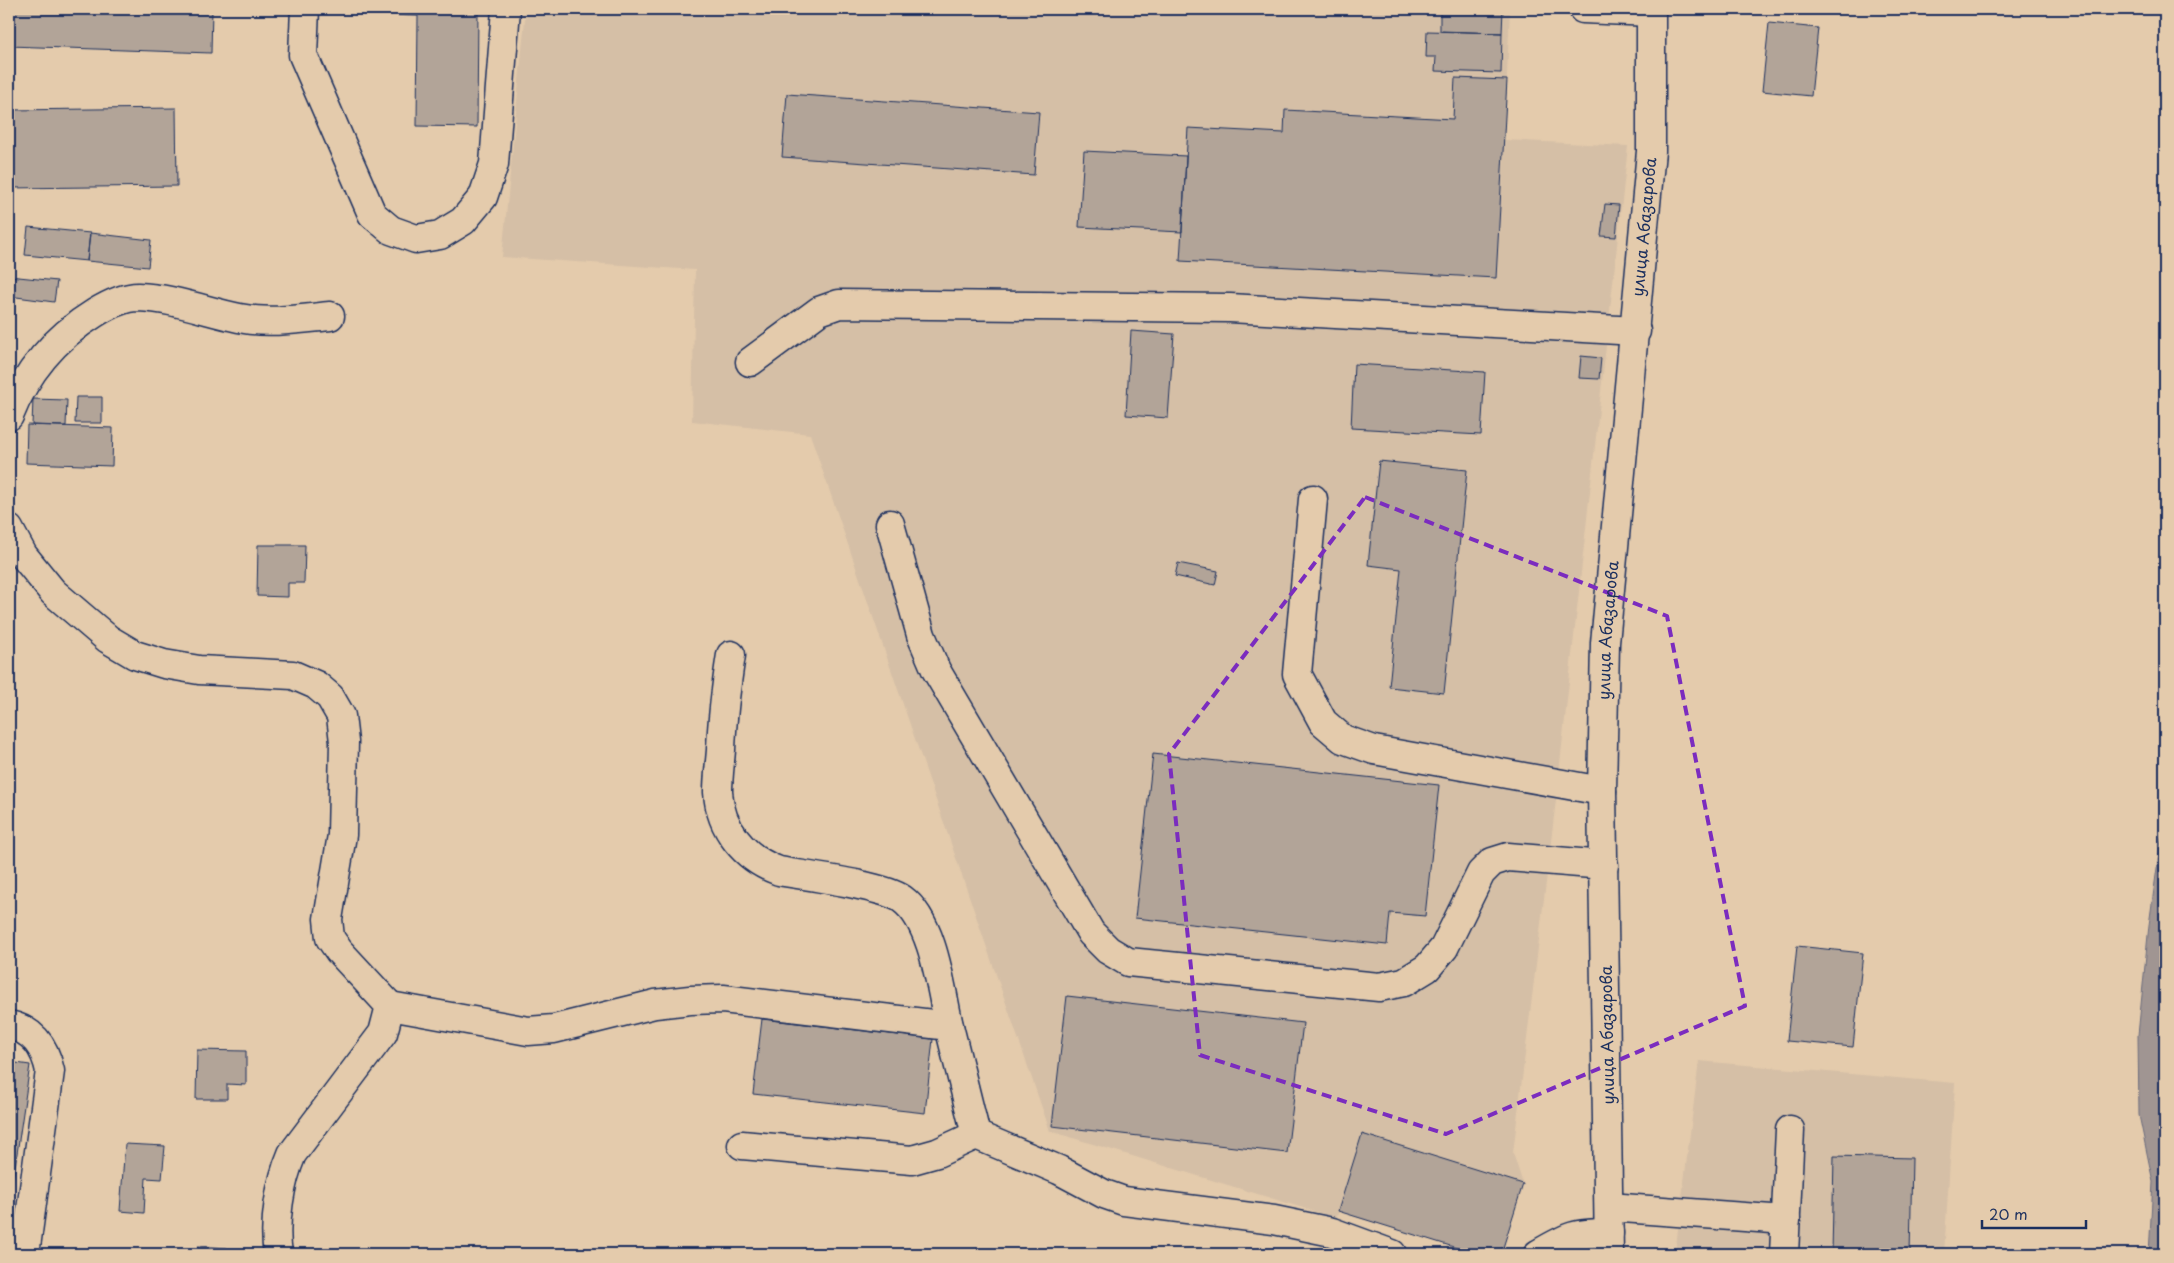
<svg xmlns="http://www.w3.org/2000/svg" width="2174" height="1263" viewBox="0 0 2174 1263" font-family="'Playpen Sans',sans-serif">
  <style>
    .built { fill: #d5bfa6 }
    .water { fill: #a09592; stroke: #6b6c7d }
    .building { fill: #b2a498; stroke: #1b2f5e }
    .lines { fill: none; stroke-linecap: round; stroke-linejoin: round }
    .minor-casing { stroke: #1b2f5e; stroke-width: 31 }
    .minor { stroke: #e4cbac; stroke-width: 28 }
    .marked { fill: none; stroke: #7b2cbf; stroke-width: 4; stroke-dasharray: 10 6; stroke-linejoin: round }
    .labels { text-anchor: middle; stroke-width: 5; stroke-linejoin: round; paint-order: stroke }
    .street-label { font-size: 16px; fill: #1b2f5e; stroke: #e4cbac }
  </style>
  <rect width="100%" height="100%" fill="#e4cbac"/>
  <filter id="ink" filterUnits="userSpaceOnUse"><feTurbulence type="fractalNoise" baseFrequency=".02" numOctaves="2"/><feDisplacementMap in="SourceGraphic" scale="10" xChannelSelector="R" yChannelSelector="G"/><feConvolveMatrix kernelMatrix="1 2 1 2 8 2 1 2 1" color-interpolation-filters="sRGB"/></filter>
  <g filter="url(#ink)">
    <path class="built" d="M526,9H1510L1504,140L1628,146L1556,800L1513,1153L1523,1184L1501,1254H1476L1339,1212L1336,1218L1050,1131L810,434L692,421L695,270L502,257Z
      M1699,1061L1955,1083L1944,1254H1675Z"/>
    <path class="water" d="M2165,663V1254H2149L2153,1182L2139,1115L2138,1035L2149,925L2165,811L2163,686Z"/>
    <path class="building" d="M9,9H212L211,53L9,46Z
      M385,9H478L477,127L417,126L418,16L385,15Z
      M1440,9H1503L1502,33L1440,31Z
      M1769,23L1818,28L1811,96L1762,91Z
      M1427,31L1502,33L1501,73L1435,71L1436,57H1426Z
      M1455,78L1507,80L1496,278L1180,261L1188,128L1284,133L1285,110L1453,119Z
      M787,94L1039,112L1034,175L782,157Z
      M176,108L177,186L9,188V110Z
      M1084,151L1186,156L1182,232L1079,227Z
      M1605,204L1619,205L1616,237L1601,236Z
      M28,227L90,233L87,261L25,255Z
      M90,233L151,240L148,267L87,261Z
      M9,276L57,281L54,302L9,296Z
      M1131,331L1174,334L1168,418L1126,415Z
      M1581,356L1601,358L1599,379L1579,378Z
      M1354,364L1485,372L1481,435L1351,428Z
      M76,397H102V423H75Z
      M33,399L67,400L66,426L32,425Z
      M27,425L113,428L112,466L26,463Z
      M1379,461L1467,470L1444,693L1389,687L1401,569L1368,565Z
      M258,545H305L304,583H288V597L257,596Z
      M1178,563L1218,571L1215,585L1175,576Z
      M1153,754L1439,785L1425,916L1390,913L1387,945L1135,918Z
      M1797,946L1863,953L1853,1047L1787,1041Z
      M1067,996L1303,1023L1287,1153L1052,1126Z
      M762,1019L933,1039L925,1113L753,1094Z
      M197,1050L246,1051V1085L227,1084V1099H196Z
      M9,1062L30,1065L9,1208Z
      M1362,1134L1523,1184L1501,1254H1476L1338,1211Z
      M125,1144L165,1146L162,1179L146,1178L144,1213L120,1211Z
      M1834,1156L1912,1158L1910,1254H1832Z
      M198,1246L227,1248L226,1254H197Z"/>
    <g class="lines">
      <g class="minor-casing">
        <g id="minor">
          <path d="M305,9L303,55L372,214L391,230L416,239L440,235L463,221L483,197L494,164L506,9"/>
          <path d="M1583,9L1651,12"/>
          <path d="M750,362L819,311L839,304L1230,308L1636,331"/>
          <path d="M9,416C26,372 56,337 95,313C108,305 123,297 138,297C172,298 206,311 239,318C268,324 300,319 330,316"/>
          <path d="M1313,499L1297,674L1323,722L1343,739L1374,750L1602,791"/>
          <path d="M890,524L921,635L936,670L1091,933L1108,950L1128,962L1379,987L1404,982L1427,968L1444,948L1481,873L1492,862L1508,857L1604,865"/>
          <path d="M9,529L23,555L53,592L108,639L135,655L164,664L199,670L293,675L316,685L330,697L341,716L344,742L342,835L328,919L330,938L339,951L390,1006L383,1033L292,1154C280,1182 273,1223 278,1254"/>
          <path d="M731,655C726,687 722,718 721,750C720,763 718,778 718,792C720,829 745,859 779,871C806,876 882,885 902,899C934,922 941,990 949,1026"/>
          <path d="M390,1006L528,1031L554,1029L655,1004L690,1000L723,999L949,1026L976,1135L1059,1170L1104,1194L1124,1201L1274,1220L1332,1232L1392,1254"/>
          <path d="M9,1025C34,1030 45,1048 50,1071L25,1254"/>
          <path d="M742,1145L912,1160L937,1153L976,1135"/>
          <path d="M1609,1207L1786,1220"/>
          <path d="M1538,1254C1569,1236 1573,1233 1609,1233"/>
          <path id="s1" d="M1609,1254L1602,791L1605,643L1651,151V9"/>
          <path d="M1784,1254L1790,1130"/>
        </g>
      </g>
      <use href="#minor" class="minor"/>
    </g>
  </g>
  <path class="marked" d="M1365,497L1667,616L1745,1006L1446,1134L1200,1055L1169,754Z"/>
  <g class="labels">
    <g class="street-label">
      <text dy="6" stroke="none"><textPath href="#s1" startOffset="1029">улица Абазарова</textPath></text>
      <text dy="6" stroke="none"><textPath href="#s1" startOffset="624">улица Абазарова</textPath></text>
      <text transform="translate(1607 1035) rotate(-91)" y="6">улица Абазарова</text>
    </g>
  </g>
  <rect width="2174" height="1263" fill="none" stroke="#e4cbac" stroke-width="30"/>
  <rect x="15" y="15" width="2144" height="1233" fill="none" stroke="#1b2f5e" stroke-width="2" filter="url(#ink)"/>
  <path d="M1982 1220v8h104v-8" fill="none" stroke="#1b2f5e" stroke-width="2.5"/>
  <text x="1989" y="1220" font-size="15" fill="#1b2f5e" stroke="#e4cbac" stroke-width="4" paint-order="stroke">20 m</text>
</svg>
